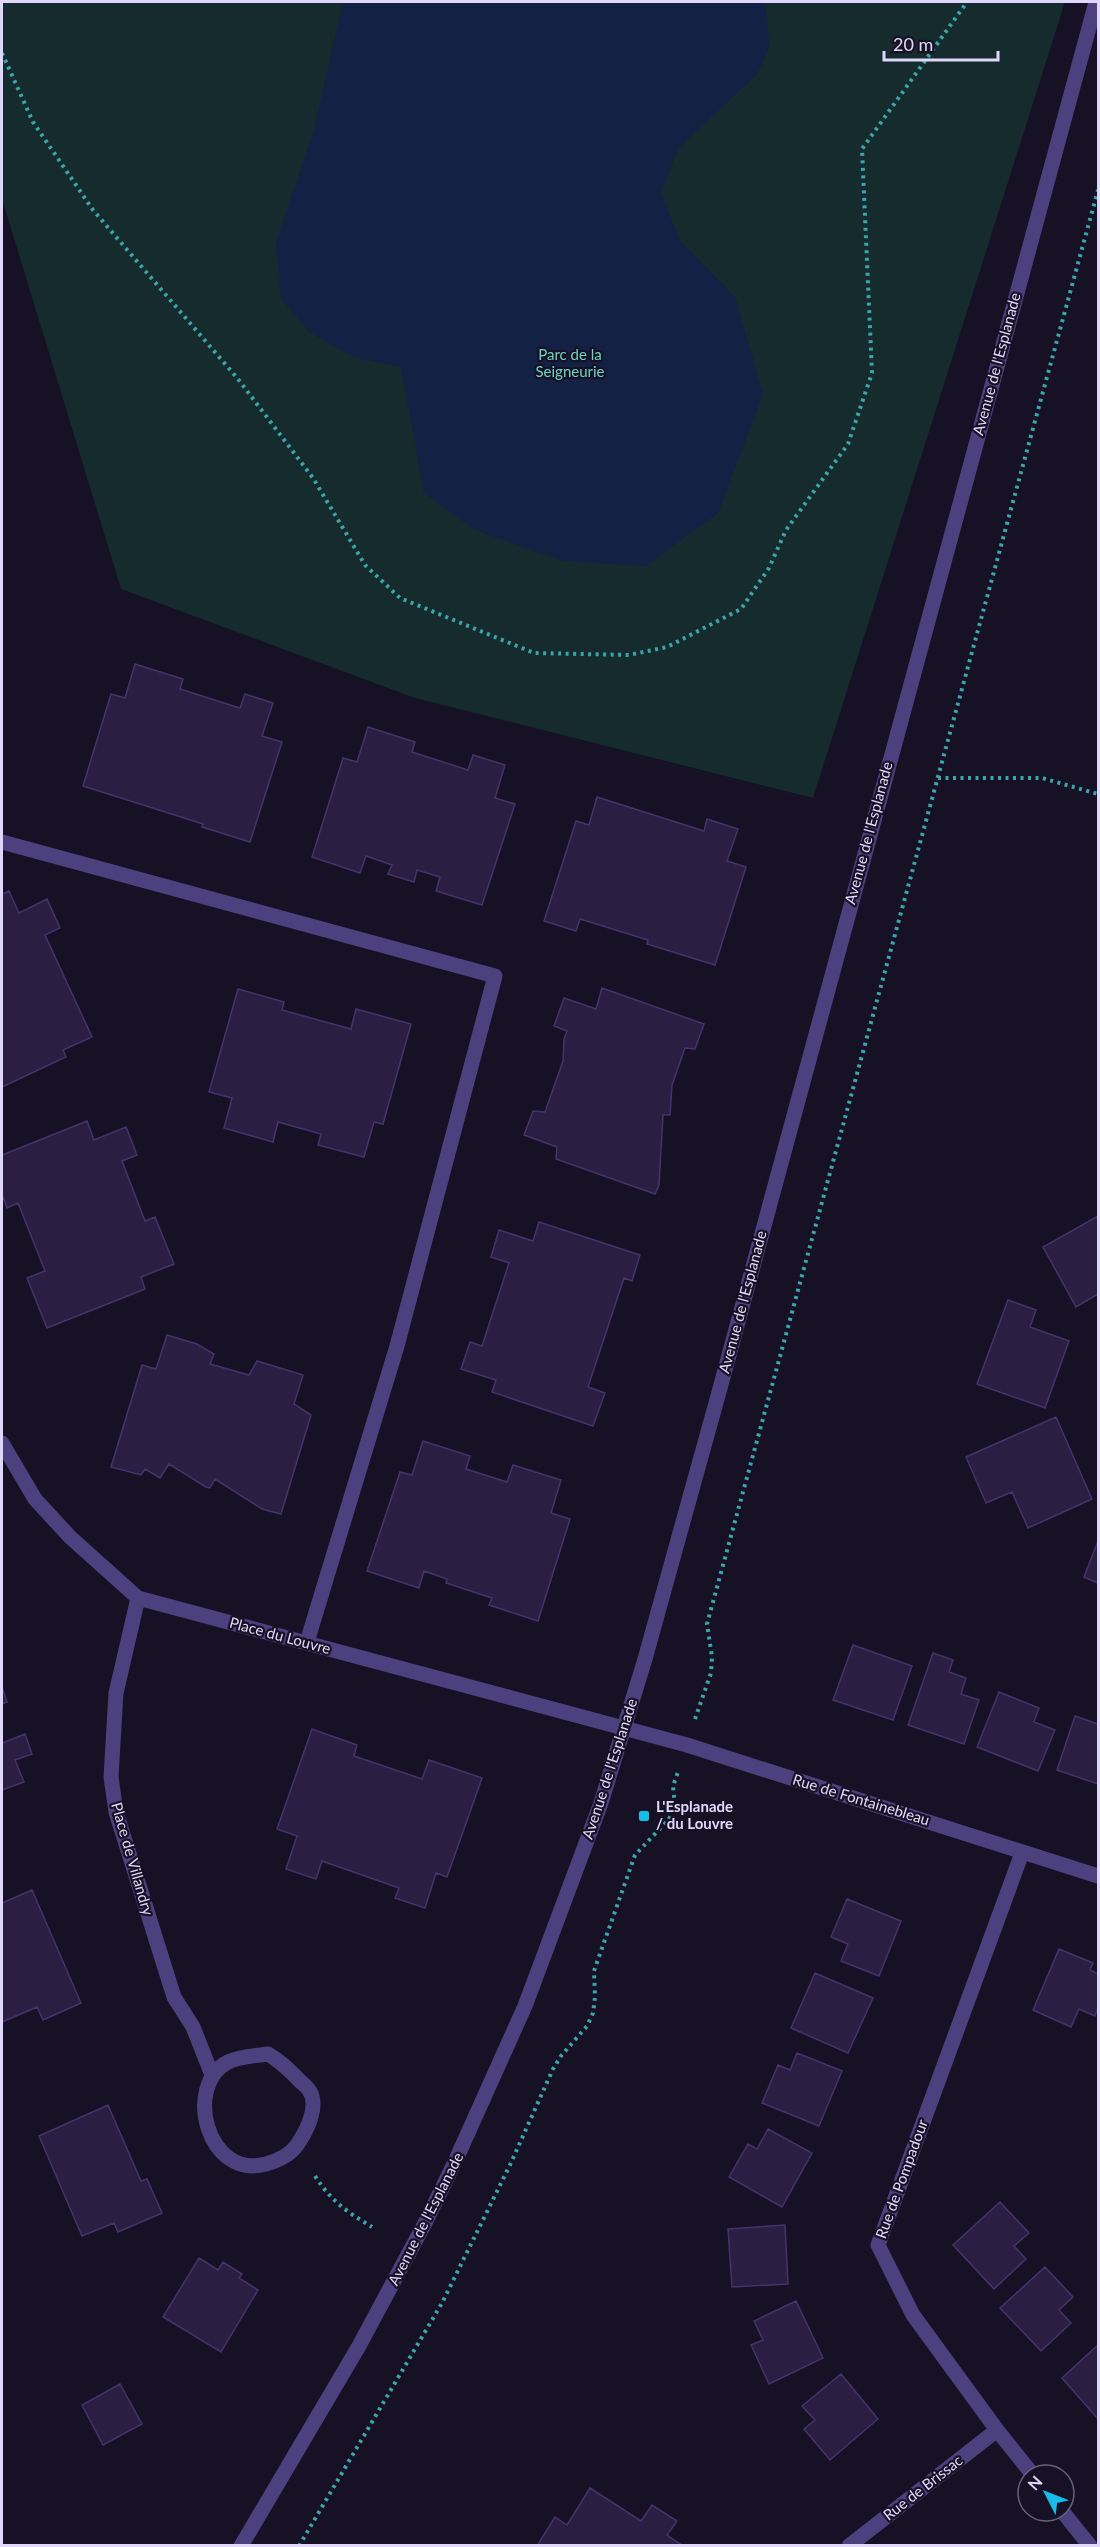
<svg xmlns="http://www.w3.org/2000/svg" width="1100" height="2547" viewBox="0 0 1100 2547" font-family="Lato,sans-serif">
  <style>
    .green { fill: #152b2d }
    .water { fill: #132145 }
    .building { fill: #2a1f43; stroke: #45336c; stroke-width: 1.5 }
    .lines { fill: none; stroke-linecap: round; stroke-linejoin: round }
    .path { stroke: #3ca5ab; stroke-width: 4; stroke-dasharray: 3 4.5; stroke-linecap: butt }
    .service { stroke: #4a417e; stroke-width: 15 }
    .minor { stroke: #4a417e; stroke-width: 15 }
    .tertiary { stroke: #4a417e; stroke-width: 15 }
    .poi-dot { fill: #18bbe7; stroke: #161124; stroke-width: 2 }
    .labels { text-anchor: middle; stroke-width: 4.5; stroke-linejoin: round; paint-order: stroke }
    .park-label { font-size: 15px; fill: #6bd4c5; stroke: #161124 }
    .street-label { font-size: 15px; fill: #e0d8fb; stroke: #161124 }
    .poi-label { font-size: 15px; font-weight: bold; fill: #e0d8fb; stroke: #161124; text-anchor: start }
  </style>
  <rect width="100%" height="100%" fill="#161124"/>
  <path class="green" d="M2,2H1065L813,798L415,698L121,589L2,199Z"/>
  <path class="water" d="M343,2H765L770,45L757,74L678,149L661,194L680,241L735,297L763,394L718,513L646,566L564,561L475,530L424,493L401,367L353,357L308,331L281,298L276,242L315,126Z"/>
  <path class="building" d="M135,664L183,679L180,689L240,708L245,694L273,703L262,736L282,742L250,842L202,827L203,824L83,786L111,694L125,698Z
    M368,727L415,742L412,752L468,770L473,755L505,765L495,798L515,804L482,905L436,891L440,877L417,870L414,882L388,874L392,865L366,856L360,873L312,857L343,758L357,762Z
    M597,797L704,831L707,819L738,829L727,861L746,867L715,965L647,944L648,940L580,919L576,931L544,921L576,821L589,825Z
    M9,891L19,913L47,899L60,928L45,935L92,1037L63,1050L66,1057L2,1087V894Z
    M602,988L704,1024L695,1049L685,1048L672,1085L670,1115H663L659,1185L655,1194L556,1159L557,1147L524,1135L533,1111L545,1112L563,1061L564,1039L567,1031L554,1026L564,998L596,1009Z
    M238,989L284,1002L282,1010L351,1029L356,1009L411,1024L383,1124L374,1122L364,1157L318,1145L321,1134L278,1122L273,1142L224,1128L232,1098L209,1092Z
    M87,1121L94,1140L126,1127L137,1155L122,1161L145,1221L155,1217L174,1264L141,1277L145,1289L47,1328L27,1278L45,1271L18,1203L7,1208L2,1194V1155Z
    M1098,1216V1294L1076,1307L1043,1247Z
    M539,1222L640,1255L632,1281L624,1278L588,1387L605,1393L593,1426L492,1392L496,1380L461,1369L470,1342L482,1346L509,1263L491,1257L499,1230L533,1241Z
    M1008,1300L1036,1310L1030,1327L1069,1341L1045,1408L977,1384Z
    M167,1335L197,1344L214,1354L210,1364L249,1375L257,1361L303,1375L294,1404L311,1415L281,1514L262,1509L215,1479L210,1488L206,1487L169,1464L160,1478L145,1469L141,1475L111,1467L142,1365L156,1369Z
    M1056,1417L1092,1499L1028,1528L1012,1492L986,1503L966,1457Z
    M423,1441L470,1456L466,1469L507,1482L513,1465L561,1480L551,1513L570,1519L538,1621L489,1605L492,1598L446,1583L447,1579L424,1571L419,1588L367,1571L400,1472L412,1475Z
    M1098,1541V1583L1084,1577Z
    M853,1645L912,1666L893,1720L833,1700Z
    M933,1653L953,1660L949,1672L966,1678L961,1694L979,1700L964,1744L908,1725Z
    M2,1687L7,1702L2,1704Z
    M999,1692L1039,1708L1034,1722L1055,1730L1038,1771L977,1747Z
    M1075,1716L1098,1724V1784L1057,1770Z
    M312,1729L357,1745L354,1756L422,1779L429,1760L482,1778L447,1877L436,1873L425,1908L395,1898L399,1888L322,1861L316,1879L286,1869L297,1836L277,1829Z
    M25,1734L32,1754L15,1760L24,1782L2,1790V1743Z
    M32,1890L81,2003L43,2020L37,2007L2,2022V1903Z
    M847,1899L901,1921L879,1976L841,1961L848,1944L831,1937Z
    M1059,1949L1093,1963L1090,1970L1098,1974V2007L1095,2016L1079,2009L1071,2027L1033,2010Z
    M815,1973L873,1998L848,2053L791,2028Z
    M797,2053L842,2071L819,2126L762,2103L778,2065L790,2070Z
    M108,2105L141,2181L147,2179L162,2213L118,2232L114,2223L82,2236L39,2136Z
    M768,2129L812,2153L782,2207L729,2177L748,2144L757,2149Z
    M1000,2202L1029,2233L1014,2246L1026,2259L994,2289L953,2245Z
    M785,2225L788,2284L732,2287L728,2229Z
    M199,2258L218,2270L223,2262L242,2274L239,2278L258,2290L221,2352L163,2317Z
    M1045,2267L1073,2297L1059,2310L1071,2323L1041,2351L1000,2308Z
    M796,2301L823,2358L769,2384L751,2345L763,2340L754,2321Z
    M1098,2345V2419L1062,2378Z
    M841,2374L878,2419L830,2460L804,2429L815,2420L802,2406Z
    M120,2384L142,2424L103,2445L82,2405Z
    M590,2488L641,2521L652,2505L677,2521L667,2535L683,2546H537L555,2517L567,2525Z"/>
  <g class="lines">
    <path class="path" d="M2,53L33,122L93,210L238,379L313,478L365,565L400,598L534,653L629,655L667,647L741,609L769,568L786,530L848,444L872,373L862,149L967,2
      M938,778H1042L1098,794
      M695,1719L711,1673L712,1657L707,1624L1098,190
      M315,2176C332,2202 346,2211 372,2227
      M299,2546L442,2303L510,2165L553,2069L561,2056L587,2026L593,2013L595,1997L594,1971L601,1951L635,1855L669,1819L675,1806L673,1786L678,1772"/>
    <path class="service" d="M2,842L495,976L397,1346L307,1642"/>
    <path class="minor" d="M2,1443L35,1499L70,1537L138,1598L687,1745L1098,1876
      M138,1598L116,1693L111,1777L116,1812L174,1997L193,2027L212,2075
      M1022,1853L878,2245L913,2315L997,2430L1033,2475
      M268,2054C280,2061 287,2068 296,2077C300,2082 306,2085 309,2090C320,2106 306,2132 297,2145C290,2155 277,2161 266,2164C207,2180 183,2085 228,2062C240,2056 255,2056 268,2054Z
      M1062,2511L1090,2546
      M849,2546L997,2430"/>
    <path class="tertiary" d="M241,2546L359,2346L425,2223L454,2164L525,2006L601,1803L645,1659L719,1392L1096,2"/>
  </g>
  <rect class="poi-dot" x="638" y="1810" width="12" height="12" rx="3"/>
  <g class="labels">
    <g class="park-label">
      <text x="570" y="360">Parc de la<tspan x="570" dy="17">Seigneurie</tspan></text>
    </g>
    <g class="street-label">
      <text transform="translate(997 364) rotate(-75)" y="5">Avenue de l'Esplanade</text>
      <text transform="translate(869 833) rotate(-75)" y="5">Avenue de l'Esplanade</text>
      <text transform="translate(743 1302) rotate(-75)" y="5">Avenue de l'Esplanade</text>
      <text transform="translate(280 1636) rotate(15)" y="5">Place du Louvre</text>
      <text transform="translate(610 1769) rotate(-72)" y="5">Avenue de l'Esplanade</text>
      <text transform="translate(861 1800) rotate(17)" y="5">Rue de Fontainebleau</text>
      <text transform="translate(132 1859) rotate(74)" y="5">Place de Villandry</text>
      <text transform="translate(902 2179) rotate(-70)" y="5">Rue de Pompadour</text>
      <text transform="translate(426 2219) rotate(-63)" y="5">Avenue de l'Esplanade</text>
      <text transform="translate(923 2488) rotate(-38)" y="5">Rue de Brissac</text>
    </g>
    <g class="poi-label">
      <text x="656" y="1812">L'Esplanade<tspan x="656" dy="17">/ du Louvre</tspan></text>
    </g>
  </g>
  <rect width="1100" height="2547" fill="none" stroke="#e0d8fb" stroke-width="6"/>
  <g transform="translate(1046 2493) rotate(312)"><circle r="28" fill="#161124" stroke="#67617a" stroke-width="1.5"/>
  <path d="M0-4.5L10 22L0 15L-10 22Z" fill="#18bbe7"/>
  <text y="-9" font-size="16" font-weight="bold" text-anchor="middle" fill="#e0d8fb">N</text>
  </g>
  <path d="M884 51v9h114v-9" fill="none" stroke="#e0d8fb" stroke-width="3"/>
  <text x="893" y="51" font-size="18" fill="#e0d8fb" stroke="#161124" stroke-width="4.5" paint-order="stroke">20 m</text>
</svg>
